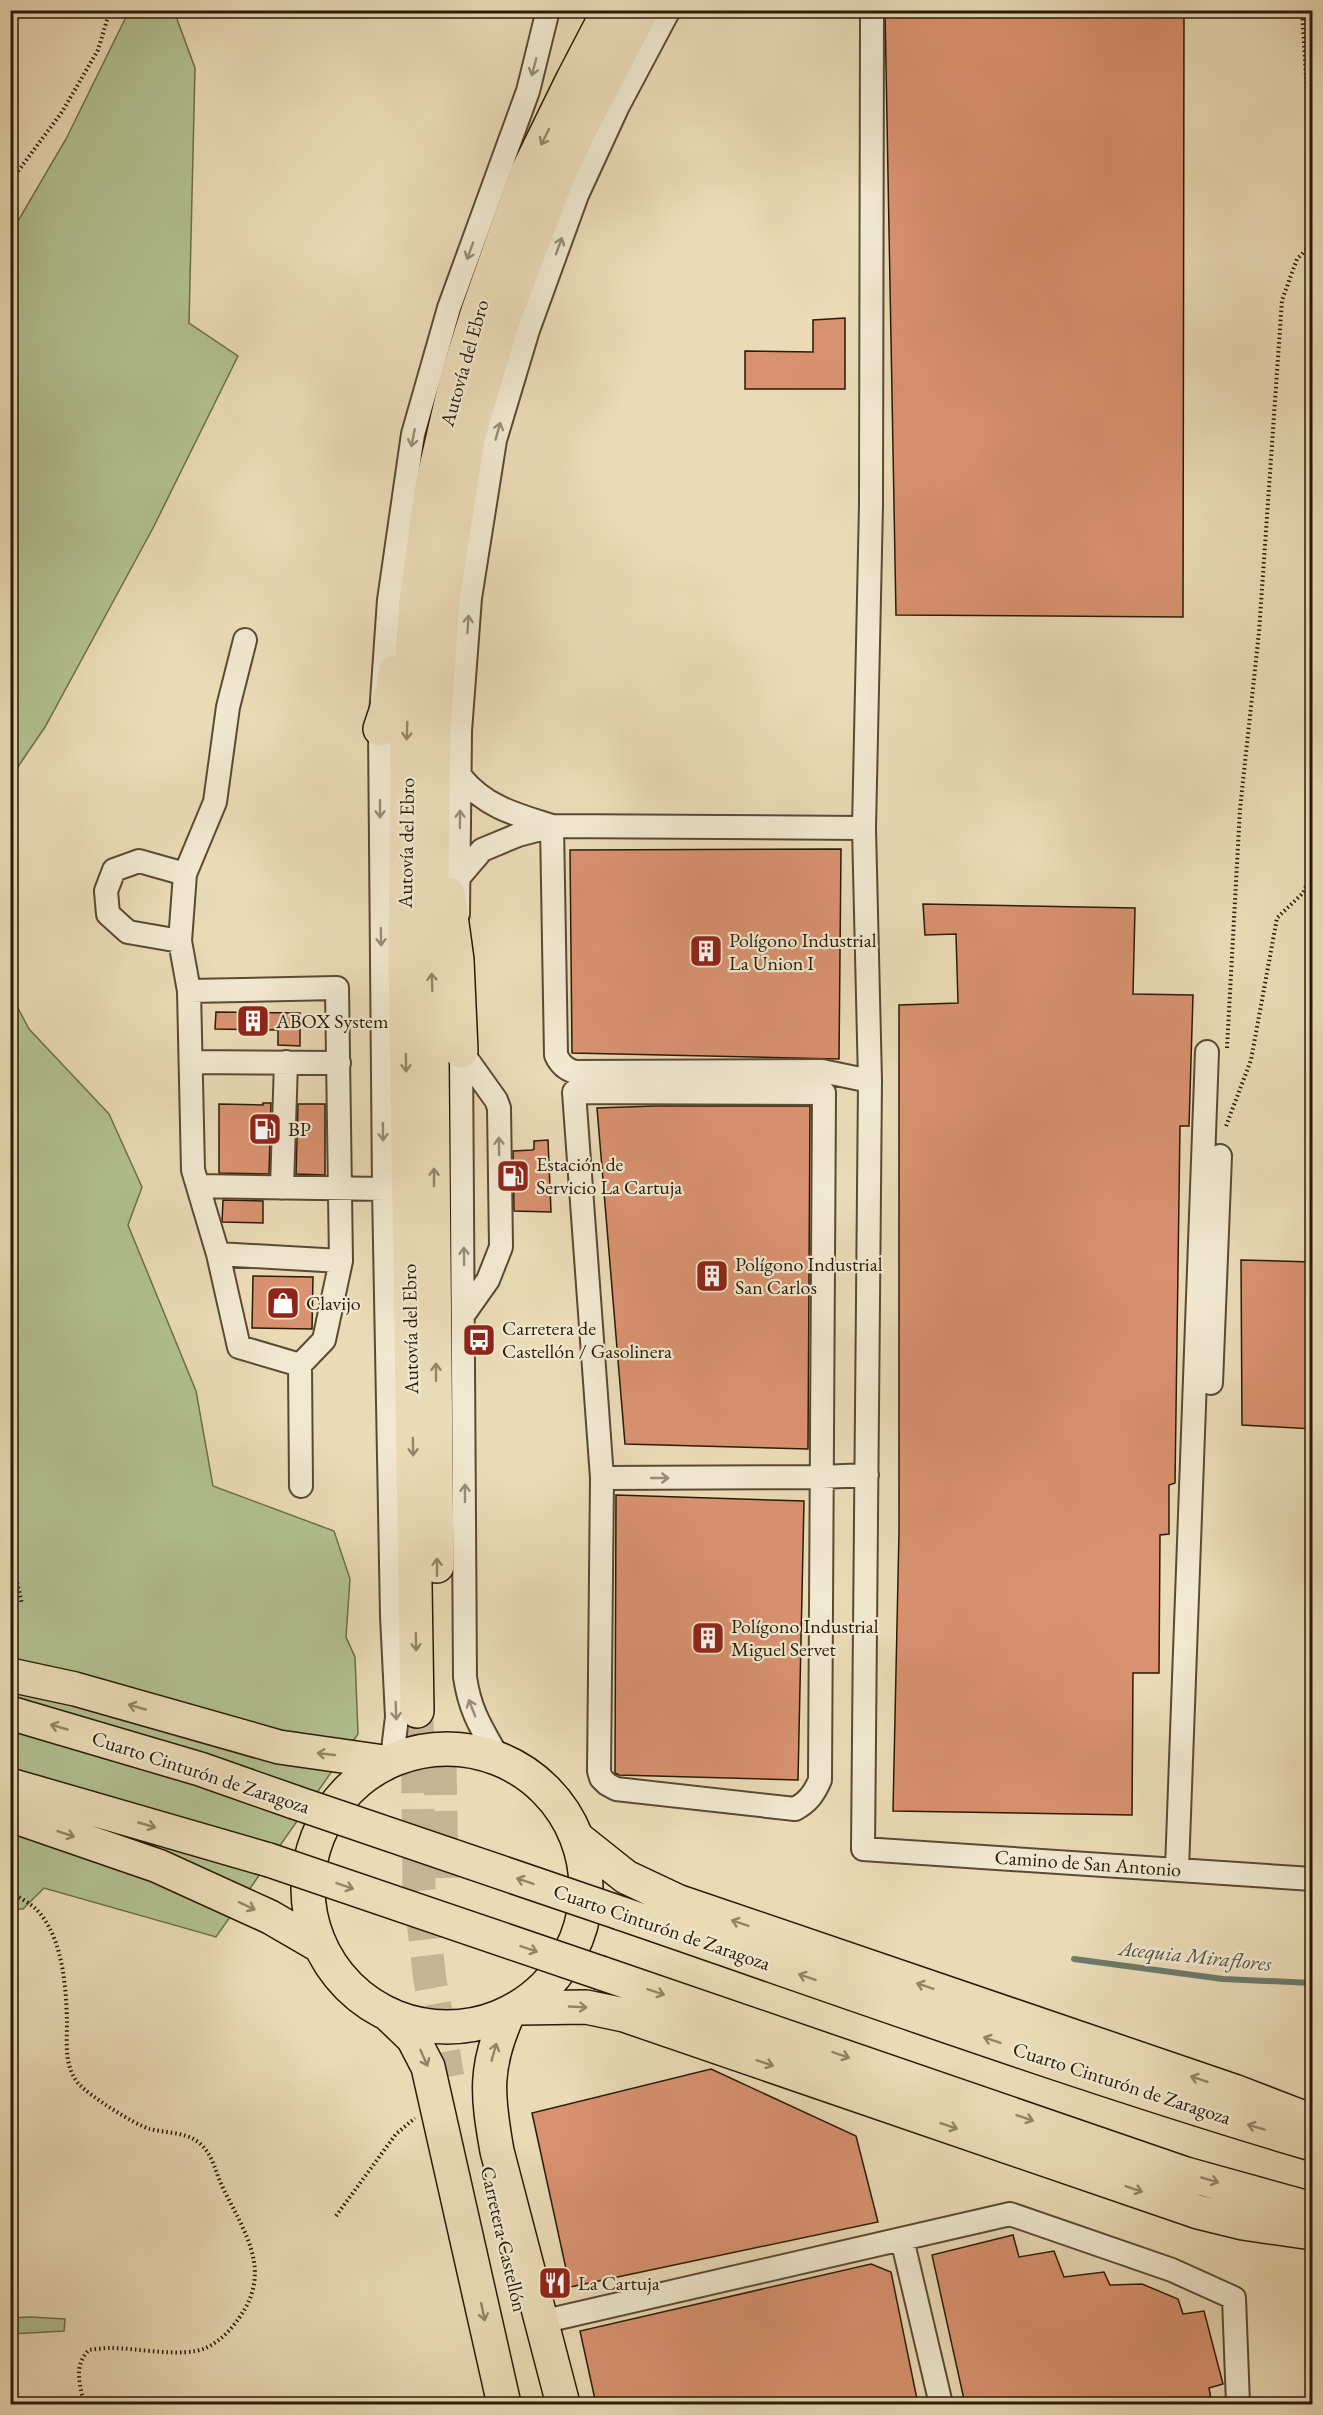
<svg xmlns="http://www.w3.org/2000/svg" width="1323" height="2415" viewBox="0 0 1323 2415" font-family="'EB Garamond',serif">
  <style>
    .green { fill: #b2c191; stroke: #6e6e4c; stroke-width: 1.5 }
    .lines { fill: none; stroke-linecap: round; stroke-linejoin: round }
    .stream { stroke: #6c7b6c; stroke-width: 6 }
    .building { fill: #d99270; stroke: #2a1a07; stroke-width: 1.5 }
    .highway-tunnel { stroke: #c4b493; stroke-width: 33; stroke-dasharray: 33 16; stroke-linecap: butt }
    .minor-casing { stroke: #5a4a33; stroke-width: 26 }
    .highway-casing { stroke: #2a1a07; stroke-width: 36 }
    .path { stroke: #2a1a07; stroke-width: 4; stroke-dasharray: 1.5 3; stroke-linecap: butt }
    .minor { stroke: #f1e8d0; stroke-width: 22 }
    .highway { stroke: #eadbb6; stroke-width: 33 }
    .highway-bridge-casing { stroke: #2a1a07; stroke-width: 36; stroke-linecap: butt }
    .highway-bridge { stroke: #eadbb6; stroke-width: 33 }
    .oneway { stroke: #978b76 }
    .oneway2 { stroke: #948467 }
    .labels { text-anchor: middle; stroke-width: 4.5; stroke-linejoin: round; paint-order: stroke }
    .street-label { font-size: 20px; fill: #2a1a07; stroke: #f1e8d0 }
    .poi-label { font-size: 20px; fill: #2a1a07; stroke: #f1e8d0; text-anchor: start }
    .water-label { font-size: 21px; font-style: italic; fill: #505242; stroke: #f1e8d0 }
  </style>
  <rect width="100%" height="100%" fill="#eadbb6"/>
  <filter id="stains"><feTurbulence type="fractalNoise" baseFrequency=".00333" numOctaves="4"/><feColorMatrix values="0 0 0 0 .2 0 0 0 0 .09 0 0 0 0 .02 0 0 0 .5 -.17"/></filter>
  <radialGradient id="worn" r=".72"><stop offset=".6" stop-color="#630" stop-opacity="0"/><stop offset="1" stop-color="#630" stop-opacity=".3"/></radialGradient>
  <path class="green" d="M129,11H174L195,68L189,323L238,356L153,528L45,727L11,777V233L66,139Z
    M10,993L29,1029L109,1114L142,1187L128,1225L196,1391L213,1486L334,1531L350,1579L346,1637L355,1657L358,1734L216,1937L44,1888L23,1909H11Z
    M30,2317L65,2319L64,2331L11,2334V2318Z"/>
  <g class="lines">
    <path class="stream" d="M1074,1959L1223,1979L1312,1983"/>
  </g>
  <path class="building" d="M885,10H1184L1183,617L896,615Z
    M845,318V389H745V351L813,352V320Z
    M841,849L839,1059L572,1053L570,850Z
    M923,904L1135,908L1133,994L1193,995L1189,1126H1180L1175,1483L1169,1485V1534L1160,1535L1159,1673H1133L1132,1815L893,1811L899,1532V1005L958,1003L956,934L925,935Z
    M216,1012L300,1013V1046L278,1045V1030L215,1029Z
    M263,1103H271L269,1174L219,1173V1104L263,1105Z
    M298,1104H325V1175L296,1174Z
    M655,1106H810L808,1449L625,1444L597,1108Z
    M548,1140L551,1212L514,1211L513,1151L532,1150L534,1149V1141Z
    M223,1200L263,1201V1223L222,1222Z
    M1241,1260L1312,1262V1429L1242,1425Z
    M253,1276L313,1277L312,1329L252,1328Z
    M616,1495L804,1501L798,1780L619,1775L615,1773Z
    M711,2069L856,2136L878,2222L570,2287L532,2113Z
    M1013,2235L1019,2257L1054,2251L1064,2277L1104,2272L1110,2285L1142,2284L1178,2299L1183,2314L1204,2311L1223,2384L1209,2388L1212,2404H965L932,2255Z
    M871,2264L891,2272L918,2404H596L580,2331Z"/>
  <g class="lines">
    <path class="highway-tunnel" d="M417,1711L419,1887L430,1980L448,2077
      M440,1762L442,1878"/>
    <g class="minor-casing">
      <path id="minor" d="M872,10L871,505L864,828L870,1081L863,1849L1312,1879
        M461,777C485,807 517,815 552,826
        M552,826L556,1055C560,1064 565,1069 575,1072L822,1071L870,1081
        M459,877L482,850L518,835L552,826L864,828
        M458,914L460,731L470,598L495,440L528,330L577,195L618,106L669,10
        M180,941L128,932L108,914L106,891L114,870L139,861L185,874
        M189,991L180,941L185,874L215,802L228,707L245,640
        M461,1051L465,1677C470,1712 482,1729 499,1759
        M461,1051L496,1100L499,1108L501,1247L488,1280L464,1314
        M191,1062L339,1063
        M574,1092L824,1093L820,1780C814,1794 808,1802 795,1809L616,1789L607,1784L601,1778L599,1771L602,1478Z
        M198,1186L384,1189
        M282,1188L286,1062
        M218,1254L341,1261
        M300,1365L239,1347L218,1254L193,1170L189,991L337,988L341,1261L324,1340L300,1365L301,1486
        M1211,1383L1220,1156
        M602,1478L821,1477L867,1475
        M392,1758L397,1717L392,1616L384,1189L380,729L389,600L413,434L449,308L528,91L548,10
        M1177,1869L1207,1052
        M902,2239L941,2404
        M541,2322L1010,2214L1172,2270L1234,2298L1238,2404"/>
    </g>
    <g class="highway-casing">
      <path id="highway" d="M380,729L393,690L395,672
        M448,894L457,960L461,1051
        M437,1566L431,958L434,731L443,599L468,438L502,323L558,176L579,131L642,10
        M10,1675L75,1689L279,1747L384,1762
        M417,1711L405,957L407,730L416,600L432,485L456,381L478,311L526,175L572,81L609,10
        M10,1713L200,1769L294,1802
        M308 1888a139 139 0 1 1 278 0a139 139 0 1 1-278 0Z
        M10,1785L269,1860
        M10,1815L158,1866L270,1917L320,1946
        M577,1838L626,1877L677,1901L1234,2091L1312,2121
        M620,1913C850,1992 1079,2075 1312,2144
        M601,1973L1186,2174L1312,2209
        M520,2008L586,2007L624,2015L1198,2212L1243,2223L1312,2233
        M508,2014C484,2067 487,2095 497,2151L563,2404
        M389,2015L413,2038L428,2067L504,2404"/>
    </g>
    <path class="path" d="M1302,10L1312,175
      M10,182L62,112L98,50L110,10
      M1227,1048L1240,809L1259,632L1282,300L1297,259L1312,244
      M1226,1126L1251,1060L1277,918L1303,893L1312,873
      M10,1552L22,1604
      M15,1895V1873
      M10,1902L15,1895C22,1899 31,1904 37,1910C63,1938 66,1986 67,2022C67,2042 64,2066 78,2083C88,2095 135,2125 150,2129C166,2133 185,2132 198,2142C213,2153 215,2172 223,2188C245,2233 273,2271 239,2318C231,2330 220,2341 206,2348C182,2358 137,2348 111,2348C104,2348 96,2349 89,2350C73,2366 80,2384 84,2404
      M336,2216L396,2134L415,2118"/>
    <use href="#minor" class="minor"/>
    <use href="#highway" class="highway"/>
    <g class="highway-bridge-casing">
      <path id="highway-bridge" d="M294,1802L620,1913
        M269,1860L601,1973"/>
    </g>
    <use href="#highway-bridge" class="highway-bridge"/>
  </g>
  <defs><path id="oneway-shaft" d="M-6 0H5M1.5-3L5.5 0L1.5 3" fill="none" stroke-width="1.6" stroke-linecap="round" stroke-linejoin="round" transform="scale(1.5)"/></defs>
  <g class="oneway">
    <use href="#oneway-shaft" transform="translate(534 67) rotate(105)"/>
    <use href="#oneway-shaft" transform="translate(559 246) rotate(-70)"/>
    <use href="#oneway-shaft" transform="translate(470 251) rotate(110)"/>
    <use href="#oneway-shaft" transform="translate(498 431) rotate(-74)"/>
    <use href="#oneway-shaft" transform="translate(413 438) rotate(101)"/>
    <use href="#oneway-shaft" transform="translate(468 624) rotate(-86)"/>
    <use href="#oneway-shaft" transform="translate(380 809) rotate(90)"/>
    <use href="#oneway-shaft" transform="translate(460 819) rotate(-89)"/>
    <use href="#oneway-shaft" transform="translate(381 937) rotate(89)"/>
    <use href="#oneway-shaft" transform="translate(383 1132) rotate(89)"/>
    <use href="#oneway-shaft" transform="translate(499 1146) rotate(-91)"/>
    <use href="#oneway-shaft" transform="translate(464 1256) rotate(-91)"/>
    <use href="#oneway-shaft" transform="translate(660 1478)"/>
    <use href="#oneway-shaft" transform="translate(465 1493) rotate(-90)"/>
    <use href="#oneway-shaft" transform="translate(472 1708) rotate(-111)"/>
    <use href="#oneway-shaft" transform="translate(396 1711) rotate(88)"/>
  </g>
  <g class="oneway2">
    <use href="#oneway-shaft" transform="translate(545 137) rotate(116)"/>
    <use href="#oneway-shaft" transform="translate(407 731) rotate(92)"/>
    <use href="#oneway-shaft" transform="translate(432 982) rotate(-92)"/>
    <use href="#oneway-shaft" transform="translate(406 1063) rotate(89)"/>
    <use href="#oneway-shaft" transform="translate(434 1177) rotate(-90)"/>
    <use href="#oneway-shaft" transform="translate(436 1372) rotate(-90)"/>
    <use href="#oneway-shaft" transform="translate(413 1447) rotate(89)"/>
    <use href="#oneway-shaft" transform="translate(437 1567) rotate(-90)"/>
    <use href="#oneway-shaft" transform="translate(416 1642) rotate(89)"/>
    <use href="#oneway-shaft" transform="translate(137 1707) rotate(-164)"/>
    <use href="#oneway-shaft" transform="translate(59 1727) rotate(-164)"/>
    <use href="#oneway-shaft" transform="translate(326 1754) rotate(-174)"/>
    <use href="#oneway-shaft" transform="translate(147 1825) rotate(16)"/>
    <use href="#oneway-shaft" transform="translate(66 1834) rotate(19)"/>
    <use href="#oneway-shaft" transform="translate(525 1881) rotate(-161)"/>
    <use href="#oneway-shaft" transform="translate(345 1886) rotate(19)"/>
    <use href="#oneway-shaft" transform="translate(247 1906) rotate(25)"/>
    <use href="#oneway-shaft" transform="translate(740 1923) rotate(-161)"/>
    <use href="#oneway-shaft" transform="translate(529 1949) rotate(19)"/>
    <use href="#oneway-shaft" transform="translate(807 1977) rotate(-161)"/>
    <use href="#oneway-shaft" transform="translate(925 1986) rotate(-161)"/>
    <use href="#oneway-shaft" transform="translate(656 1992) rotate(19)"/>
    <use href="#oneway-shaft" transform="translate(578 2007) rotate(3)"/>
    <use href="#oneway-shaft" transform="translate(992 2040) rotate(-161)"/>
    <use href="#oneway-shaft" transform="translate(494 2052) rotate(-74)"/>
    <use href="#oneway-shaft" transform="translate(841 2055) rotate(19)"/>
    <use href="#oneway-shaft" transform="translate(424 2058) rotate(66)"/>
    <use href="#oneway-shaft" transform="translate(765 2063) rotate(19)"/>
    <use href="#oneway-shaft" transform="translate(1199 2079) rotate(-161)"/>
    <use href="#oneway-shaft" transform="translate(1025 2118) rotate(19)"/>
    <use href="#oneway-shaft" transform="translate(949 2126) rotate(19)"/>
    <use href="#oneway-shaft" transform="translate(1256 2127) rotate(-163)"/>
    <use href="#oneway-shaft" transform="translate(1210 2180) rotate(16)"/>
    <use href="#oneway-shaft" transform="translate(1134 2189) rotate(19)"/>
    <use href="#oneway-shaft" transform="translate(483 2312) rotate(78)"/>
  </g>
  <defs>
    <g id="building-square" transform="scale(1.725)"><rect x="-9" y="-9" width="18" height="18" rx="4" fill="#8f2418" stroke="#f1e8d0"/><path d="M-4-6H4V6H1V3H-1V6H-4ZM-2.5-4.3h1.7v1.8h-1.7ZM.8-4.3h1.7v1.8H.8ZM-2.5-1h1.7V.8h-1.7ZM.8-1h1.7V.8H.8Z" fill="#fff"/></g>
    <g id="fuel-square" transform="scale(1.725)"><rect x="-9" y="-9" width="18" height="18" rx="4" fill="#8f2418" stroke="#f1e8d0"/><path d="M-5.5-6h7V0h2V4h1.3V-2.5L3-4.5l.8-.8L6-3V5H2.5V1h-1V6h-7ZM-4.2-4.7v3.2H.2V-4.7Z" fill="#fff"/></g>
    <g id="shop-square" transform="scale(1.725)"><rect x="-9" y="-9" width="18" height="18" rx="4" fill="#8f2418" stroke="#f1e8d0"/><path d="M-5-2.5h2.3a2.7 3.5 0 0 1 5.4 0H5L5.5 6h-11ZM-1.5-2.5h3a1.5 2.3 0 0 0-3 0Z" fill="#fff"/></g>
    <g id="bus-square" transform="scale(1.725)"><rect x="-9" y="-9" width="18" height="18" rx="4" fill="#8f2418" stroke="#f1e8d0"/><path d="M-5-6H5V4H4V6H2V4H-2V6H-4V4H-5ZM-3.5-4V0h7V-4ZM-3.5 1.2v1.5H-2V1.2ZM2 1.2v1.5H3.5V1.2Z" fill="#fff"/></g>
    <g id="restaurant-square" transform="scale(1.725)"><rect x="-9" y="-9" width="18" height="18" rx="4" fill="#8f2418" stroke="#f1e8d0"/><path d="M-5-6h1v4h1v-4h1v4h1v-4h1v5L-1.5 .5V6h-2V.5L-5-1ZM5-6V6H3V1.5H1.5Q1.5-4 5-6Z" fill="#fff"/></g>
  </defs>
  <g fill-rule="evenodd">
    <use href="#building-square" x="706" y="951"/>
    <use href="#building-square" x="253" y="1021"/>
    <use href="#fuel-square" x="265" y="1129"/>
    <use href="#fuel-square" x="513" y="1176"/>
    <use href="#building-square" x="712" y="1276"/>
    <use href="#shop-square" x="283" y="1303"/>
    <use href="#bus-square" x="479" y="1340"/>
    <use href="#building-square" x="708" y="1638"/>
    <use href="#restaurant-square" x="555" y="2283"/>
  </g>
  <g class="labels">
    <g class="street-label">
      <text transform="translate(464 363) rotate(-74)" y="7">Autovía del Ebro</text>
      <text transform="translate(406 843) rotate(-89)" y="7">Autovía del Ebro</text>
      <text transform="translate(410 1329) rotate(-91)" y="7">Autovía del Ebro</text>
      <text transform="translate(201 1772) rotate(18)" y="7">Cuarto Cinturón de Zaragoza</text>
      <text transform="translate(1088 1863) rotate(4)" y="7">Camino de San Antonio</text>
      <text transform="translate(662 1927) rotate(19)" y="7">Cuarto Cinturón de Zaragoza</text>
      <text transform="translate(1122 2083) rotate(18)" y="7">Cuarto Cinturón de Zaragoza</text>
      <text transform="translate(504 2239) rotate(77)" y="7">Carretera Castellón</text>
    </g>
    <g class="poi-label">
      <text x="729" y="947">Polígono Industrial<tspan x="729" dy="23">La Union I</tspan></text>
      <text x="276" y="1028">ABOX System</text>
      <text x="288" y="1136">BP</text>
      <text x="536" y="1171">Estación de<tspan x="536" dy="23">Servicio La Cartuja</tspan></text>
      <text x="735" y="1271">Polígono Industrial<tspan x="735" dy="23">San Carlos</tspan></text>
      <text x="306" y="1310">Clavijo</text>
      <text x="502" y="1335">Carretera de<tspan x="502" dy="23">Castellón / Gasolinera</tspan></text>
      <text x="731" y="1633">Polígono Industrial<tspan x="731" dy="23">Miguel Servet</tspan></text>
      <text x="578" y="2290">La Cartuja</text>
    </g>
    <g class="water-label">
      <text transform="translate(1195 1956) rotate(6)" y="7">Acequia Miraflores</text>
    </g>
  </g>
  <rect width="1323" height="2415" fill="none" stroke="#eadbb6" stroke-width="36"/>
  <rect x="12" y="12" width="1299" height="2391" fill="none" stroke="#2a1a07" stroke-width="3"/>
  <rect x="18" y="18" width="1287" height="2379" fill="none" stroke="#2a1a07" stroke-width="1.5"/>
  <rect width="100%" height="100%" filter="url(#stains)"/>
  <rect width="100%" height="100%" fill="url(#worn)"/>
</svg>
